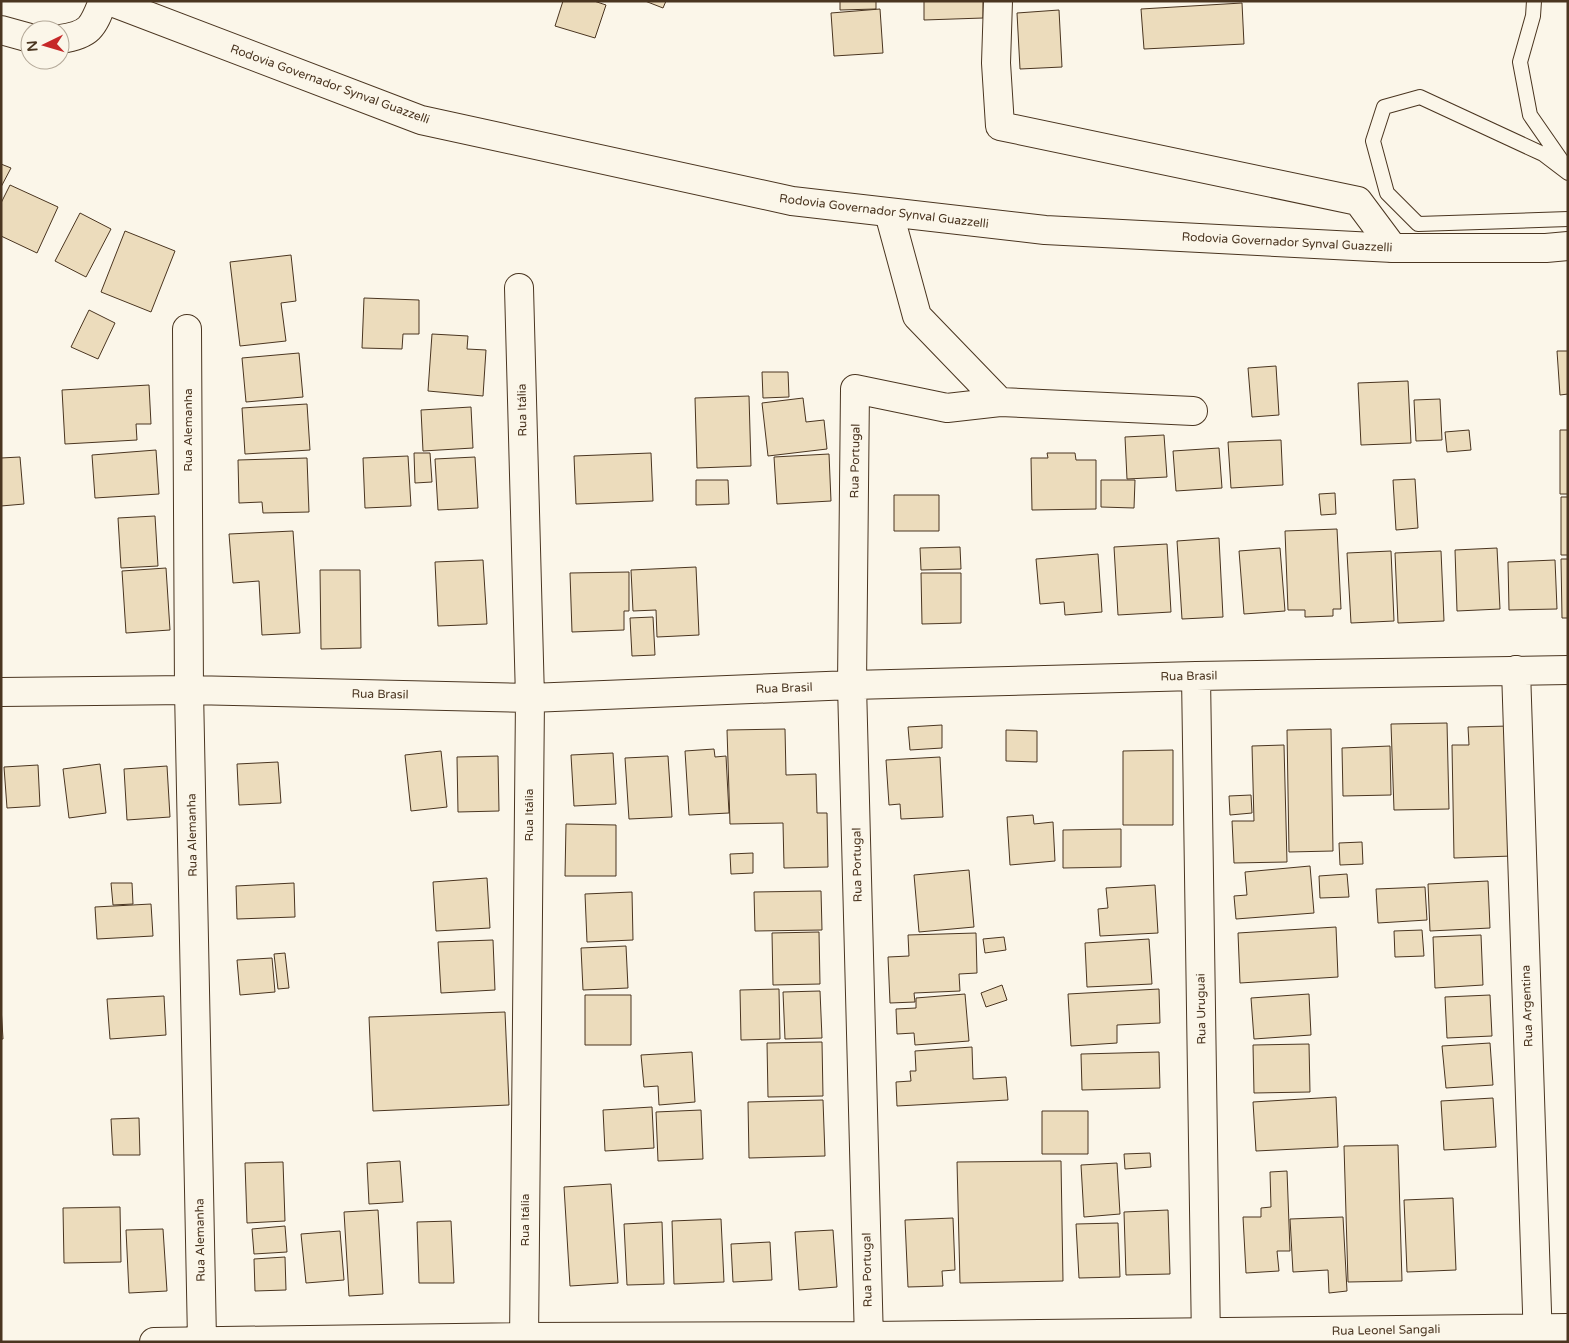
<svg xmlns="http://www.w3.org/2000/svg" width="1569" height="1343" viewBox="0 0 1569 1343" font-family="'Varela Round',sans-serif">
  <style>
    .building { fill: #ecdcbc; stroke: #4a3520 }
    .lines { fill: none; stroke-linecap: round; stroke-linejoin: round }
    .lane-casing { stroke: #4a3520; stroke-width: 16 }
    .street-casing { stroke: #4a3520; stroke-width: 30 }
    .secondary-casing { stroke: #4a3520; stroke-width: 30 }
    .primary-casing { stroke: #4a3520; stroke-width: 30 }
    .lane { stroke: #fbf6e9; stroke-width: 14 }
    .street { stroke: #fbf6e9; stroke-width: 28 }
    .secondary { stroke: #fbf6e9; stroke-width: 28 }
    .primary { stroke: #fbf6e9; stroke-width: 28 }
    .labels { text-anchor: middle; stroke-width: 4; stroke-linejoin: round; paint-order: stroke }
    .street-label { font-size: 12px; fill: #4a3520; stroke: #fbf6e9 }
  </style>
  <rect width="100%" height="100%" fill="#fbf6e9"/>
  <path class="building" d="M563,1H594L606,5L595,38L555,26Z
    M645,1H666L663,8Z
    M840,1H876V9L840,10Z
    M924,1H983V18L924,20Z
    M1242,3L1244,44L1144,49L1141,9Z
    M880,9L883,53L834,56L831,13Z
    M1059,10L1062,67L1020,69L1017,13Z
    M1,164L11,168L1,187Z
    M10,185L58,207L37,253L1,236V203Z
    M80,213L111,229L86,277L55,261Z
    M125,231L175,251L151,312L101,292Z
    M291,255L296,301L281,303L286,341L240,346L230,262Z
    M364,298L419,300V334H403L402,349L362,348Z
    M89,310L115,323L98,359L71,347Z
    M432,334L468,336L467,349L486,350L483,396L428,391Z
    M1557,351H1568V394L1560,395Z
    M299,353L303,397L246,402L242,358Z
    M1276,366L1279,415L1252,417L1248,368Z
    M762,372H788L789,397L763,398Z
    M1408,381L1411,443L1361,445L1358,383Z
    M149,385L151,424H136L137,440L65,444L62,390Z
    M749,396L751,466L697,468L695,398Z
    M803,398L806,422L824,420L827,449L768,456L762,403Z
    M1440,399L1442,440L1416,441L1414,400Z
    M307,404L310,450L245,454L242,408Z
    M471,407L473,448L423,451L421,410Z
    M1469,430L1471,450L1447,452L1445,432Z
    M1560,430H1568V494H1560Z
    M1164,435L1167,477L1127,479L1125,437Z
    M1281,440L1283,485L1231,488L1228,442Z
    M1219,448L1222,488L1176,491L1173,451Z
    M156,450L159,494L95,498L92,455Z
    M414,453H430L432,482L415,483Z
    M651,453L653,501L576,504L574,456Z
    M1047,453H1075L1076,460H1096V509L1032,510L1031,458H1048Z
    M829,454L831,501L777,504L774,457Z
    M408,456L411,506L365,508L363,458Z
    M20,457L24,504L1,506V458Z
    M475,457L478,508L438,510L435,459Z
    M307,458L309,512L263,513L262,502L239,503L238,460Z
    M1415,479L1418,528L1396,530L1393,480Z
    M696,480H728L729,504L696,505Z
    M1101,480H1135L1134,508L1101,507Z
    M1335,493L1336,514L1321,515L1319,494Z
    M894,495H939V531H894Z
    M1561,497H1568V555H1561Z
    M155,516L158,566L121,568L118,518Z
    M1337,529L1341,609H1333V616L1305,617V610H1288L1285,531Z
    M293,531L300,633L262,635L259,581L233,583L229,534Z
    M1219,538L1223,617L1182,619L1177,541Z
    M1167,544L1171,612L1118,615L1114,547Z
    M960,547L961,569L921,570L920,548Z
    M1280,548L1285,611L1244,614L1239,551Z
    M1497,548L1500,609L1457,611L1455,550Z
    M1391,551L1394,621L1351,623L1347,553Z
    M1441,551L1444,621L1398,623L1395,553Z
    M1098,554L1102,612L1065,615L1064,602L1040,604L1036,559Z
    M1561,559H1568V618H1562Z
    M483,560L487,624L438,626L435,562Z
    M1555,560L1557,609L1509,610L1508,562Z
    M696,567L699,635L657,637L656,610L633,611L631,570Z
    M166,568L170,630L126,633L122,571Z
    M320,570H360L361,648L321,649Z
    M629,572V611H624V630L572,632L570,573Z
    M921,573H961V623L922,624Z
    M653,617L655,655L632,656L630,618Z
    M1447,723L1449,809L1394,810L1391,724Z
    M942,725V748L910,750L908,727Z
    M1509,726L1512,856L1454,858L1452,745H1469L1468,727Z
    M785,729L786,775L816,774L817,813H827L828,867L784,868L783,823L730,824L727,730Z
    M1331,729L1333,851L1289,852L1287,730Z
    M1006,730L1037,731V762L1006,761Z
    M1284,745L1287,862L1234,863L1232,821H1254L1252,746Z
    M1390,746L1391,795L1343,796L1342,748Z
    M714,749L715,757L726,756L729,813L689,815L685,751Z
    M1173,750V825H1123V751Z
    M441,751L447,807L411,811L405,755Z
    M613,753L616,804L574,806L571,755Z
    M498,756L499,811L458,812L457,757Z
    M668,756L672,817L629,819L625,758Z
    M940,757L943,817L901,819L900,804L889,805L886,760Z
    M278,762L281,803L239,805L237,764Z
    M100,764L106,813L69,818L63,769Z
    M38,765L40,806L7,808L4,767Z
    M167,766L170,817L127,820L124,769Z
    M1251,795L1252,813L1230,815L1229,796Z
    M1033,815L1034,824L1053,822L1055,861L1010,865L1007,817Z
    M566,824L616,825V876H565Z
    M1121,829V867L1063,868V830Z
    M1362,842L1363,864L1340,865L1339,843Z
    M753,853V873L731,874L730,854Z
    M1310,866L1314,913L1236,919L1234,896L1247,895L1245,872Z
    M969,870L974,927L919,932L914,875Z
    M1347,874L1349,897L1320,898L1319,876Z
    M487,878L490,928L436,931L433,882Z
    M1488,881L1490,928L1430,931L1428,884Z
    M111,883H132L133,904L113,905Z
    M294,883L295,917L237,919L236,886Z
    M1155,885L1158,933L1100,936L1098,909L1108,908L1106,888Z
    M1425,887L1427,920L1378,923L1376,889Z
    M821,891L822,930L755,931L754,892Z
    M632,892L633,940L587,942L585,894Z
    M151,904L153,936L97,939L95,907Z
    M1336,927L1338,977L1240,983L1238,933Z
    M1422,930L1424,956L1395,957L1394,931Z
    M819,932L820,984L773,985L772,933Z
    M976,933L977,973L959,974L960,991L914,993L915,1002L890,1003L888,957L909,956L908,935Z
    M1481,935L1483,985L1435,988L1433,937Z
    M1004,937L1006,950L985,953L983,939Z
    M1149,939L1152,984L1087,987L1085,943Z
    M493,940L495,990L441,993L438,942Z
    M626,946L628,988L583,990L581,948Z
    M285,953L289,988L278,989L274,954Z
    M272,958L275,992L240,995L237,960Z
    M1002,985L1007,1000L986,1007L981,993Z
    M779,989L780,1039L741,1040L740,990Z
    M1159,989L1160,1023L1117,1025V1043L1071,1046L1068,994Z
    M820,991L822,1038L785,1039L783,992Z
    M965,994L969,1041L915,1045L914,1033L897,1034L896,1009L916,1008V998Z
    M1309,994L1311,1035L1254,1039L1251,998Z
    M585,995H631V1045H585Z
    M1490,995L1492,1036L1447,1038L1445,997Z
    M164,996L166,1035L110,1039L107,999Z
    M1,1007L3,1039H1Z
    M505,1012L509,1105L373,1111L369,1017Z
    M822,1042L823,1096L768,1097L767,1043Z
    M1490,1043L1493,1085L1446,1088L1442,1046Z
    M1309,1044L1310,1092L1254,1093L1253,1045Z
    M972,1047L973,1079L1006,1077L1008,1100L897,1106L896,1082L911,1081L910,1071H916L915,1051Z
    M692,1052L695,1102L659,1105L658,1086L644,1087L641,1055Z
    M1159,1052L1160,1088L1082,1090L1081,1054Z
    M1336,1097L1338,1147L1256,1151L1253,1102Z
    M1493,1098L1496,1147L1444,1150L1441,1101Z
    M823,1100L825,1156L749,1158L748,1102Z
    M652,1107L654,1148L605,1151L603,1110Z
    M701,1110L703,1159L658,1161L656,1112Z
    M1042,1111H1088V1154H1042Z
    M139,1118L140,1155H113L111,1119Z
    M1398,1145L1402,1281L1348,1282L1344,1146Z
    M1150,1153L1151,1167L1125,1169L1124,1154Z
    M400,1161L403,1202L369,1204L367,1163Z
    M1061,1161L1063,1281L960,1283L957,1162Z
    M283,1162L285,1221L247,1223L245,1163Z
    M1117,1163L1120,1214L1084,1217L1081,1165Z
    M1287,1171L1290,1251H1277L1279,1271L1246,1273L1243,1217H1261V1208L1271,1207L1270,1172Z
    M611,1184L618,1283L570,1286L564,1187Z
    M1453,1198L1456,1270L1407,1272L1404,1200Z
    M120,1207L121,1262L64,1263L63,1208Z
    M378,1210L383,1294L349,1296L344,1212Z
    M1168,1210L1170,1274L1126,1275L1124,1212Z
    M1343,1217L1347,1291L1329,1293L1328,1270L1293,1272L1290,1219Z
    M953,1218L955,1270L942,1271L943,1286L908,1287L905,1220Z
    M721,1219L724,1282L674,1284L672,1221Z
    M451,1221L454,1283H419L417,1222Z
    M662,1222L664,1284L627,1285L624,1224Z
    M1118,1223L1120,1277L1079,1278L1076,1224Z
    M285,1226L287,1252L254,1254L252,1229Z
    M163,1229L167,1291L129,1293L126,1230Z
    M833,1230L837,1287L799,1290L795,1232Z
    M340,1231L344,1280L306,1283L301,1234Z
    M770,1242L772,1280L733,1282L731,1244Z
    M285,1257L286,1290L255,1291L254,1259Z"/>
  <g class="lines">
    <g class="lane-casing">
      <path id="lane" d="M1534,1L1533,16L1520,62L1530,115L1566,167
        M1568,173L1543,154L1420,97L1384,107L1373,141L1387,193L1418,224L1568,219"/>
    </g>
    <g class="street-casing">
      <path id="street" d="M998,1L996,63L1000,126L1358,201L1393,248
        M889,213L917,316L1000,402
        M519,288L530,698L524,1342
        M187,329L189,690L202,1340
        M1516,670L1538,1342
        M1196,676L1206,1342
        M1,692L189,690L530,698L852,685L1196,676L1568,670
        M154,1342L524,1337L869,1336L1568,1328
        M869,1342L852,685L855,389L947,408L1000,402L1193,411"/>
    </g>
    <g class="secondary-casing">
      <path id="secondary" d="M1,30L30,38
        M60,39C90,35 93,27 103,1"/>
    </g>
    <g class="primary-casing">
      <path id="primary" d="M109,1L421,120L792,201L1045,230L1393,248H1546L1568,246"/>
    </g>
    <use href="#lane" class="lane"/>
    <use href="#street" class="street"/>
    <use href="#secondary" class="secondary"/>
    <use href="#primary" class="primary"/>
  </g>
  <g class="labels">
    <g class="street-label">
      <text transform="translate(330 84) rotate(20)" y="4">Rodovia Governador Synval Guazzelli</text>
      <text transform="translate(884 211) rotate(7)" y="4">Rodovia Governador Synval Guazzelli</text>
      <text transform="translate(1287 242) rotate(3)" y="4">Rodovia Governador Synval Guazzelli</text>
      <text transform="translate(522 410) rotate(-91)" y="4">Rua Itália</text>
      <text transform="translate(188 430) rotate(-90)" y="4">Rua Alemanha</text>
      <text transform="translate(855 461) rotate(-89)" y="4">Rua Portugal</text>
      <text transform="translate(1189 676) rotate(-1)" y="4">Rua Brasil</text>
      <text transform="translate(784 688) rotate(-2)" y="4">Rua Brasil</text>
      <text transform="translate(380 694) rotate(1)" y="4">Rua Brasil</text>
      <text transform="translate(529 815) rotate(-90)" y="4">Rua Itália</text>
      <text transform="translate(192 835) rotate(-91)" y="4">Rua Alemanha</text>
      <text transform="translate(857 865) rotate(-91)" y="4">Rua Portugal</text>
      <text transform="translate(1527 1006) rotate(-92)" y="4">Rua Argentina</text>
      <text transform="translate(1201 1009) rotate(-91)" y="4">Rua Uruguai</text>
      <text transform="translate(525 1220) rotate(-90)" y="4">Rua Itália</text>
      <text transform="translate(200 1240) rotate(-91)" y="4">Rua Alemanha</text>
      <text transform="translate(867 1270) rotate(-91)" y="4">Rua Portugal</text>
      <text transform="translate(1386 1330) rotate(-1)" y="4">Rua Leonel Sangali</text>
    </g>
  </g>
  <rect width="1569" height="1343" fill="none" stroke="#4a3520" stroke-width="5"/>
  <g transform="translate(45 45) rotate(265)"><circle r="24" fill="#fbf6e9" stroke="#b4a999"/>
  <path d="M0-4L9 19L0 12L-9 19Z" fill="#c62828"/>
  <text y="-8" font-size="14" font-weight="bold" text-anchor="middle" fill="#4a3520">N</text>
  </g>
</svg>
